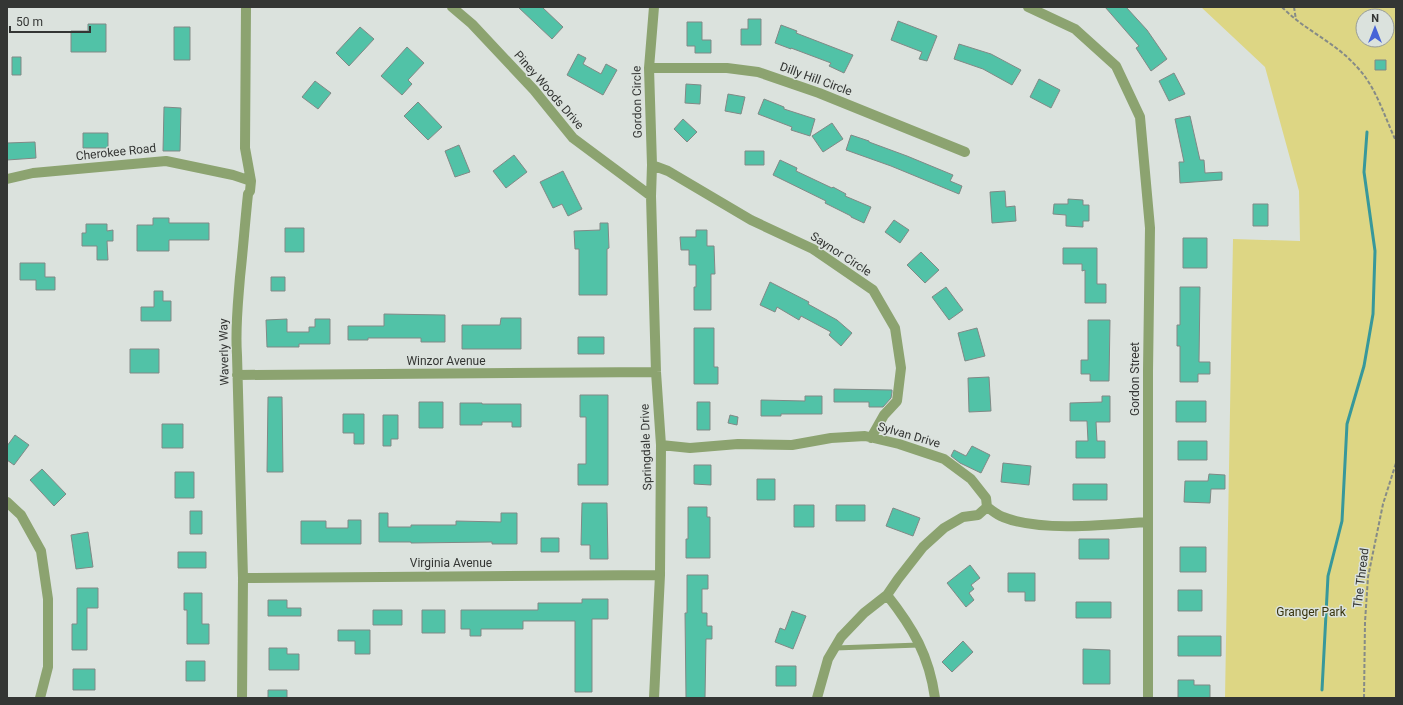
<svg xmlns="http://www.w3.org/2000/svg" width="1403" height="705" viewBox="0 0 1403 705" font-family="Roboto,sans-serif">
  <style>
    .green { fill: #ddd684; fill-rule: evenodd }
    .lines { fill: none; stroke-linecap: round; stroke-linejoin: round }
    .stream { stroke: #37989b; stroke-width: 3 }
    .building { fill: #51c2a7; stroke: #818986 }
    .path { stroke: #868b87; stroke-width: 2; stroke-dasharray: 4 2; stroke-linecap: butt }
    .service { stroke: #8ca370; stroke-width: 5 }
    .minor { stroke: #8ca370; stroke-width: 10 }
    .labels { text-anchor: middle; stroke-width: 3; stroke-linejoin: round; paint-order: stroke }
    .street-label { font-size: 12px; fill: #343634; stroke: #dbe2dd }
    .park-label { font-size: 12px; fill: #39350f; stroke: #dbe2dd }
  </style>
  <rect width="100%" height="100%" fill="#dbe2dd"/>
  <path class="green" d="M1201,7H1396V698H1225L1233,239L1300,241L1299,191L1265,67ZM1363,16H1387V40H1363Z"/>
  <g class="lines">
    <path class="stream" d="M1322,690L1328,576L1342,521L1347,424L1364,366L1373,314L1375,251L1364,172L1367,132"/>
  </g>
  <path class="building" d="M518,7H542L563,27L552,39Z
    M1105,7H1126L1147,30L1167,59L1151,71L1136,48L1139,46Z
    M748,19H761V45H741V29H748Z
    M898,21L937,36L927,61L919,59L922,52L891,40Z
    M687,22H702V40H711V53H695V46H687Z
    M88,24H106V52H71V31H88Z
    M781,25L797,31L796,33L853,55L844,73L829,66L831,63L791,48V49L775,43Z
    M174,27H190V60H174Z
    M360,27L374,39L349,66L336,53Z
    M959,44L991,54L1021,70L1012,85L983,69L954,59Z
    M407,47L424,63L408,80L412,84L402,95L381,76Z
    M578,54L586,58L583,64L601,74L606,64L617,70L603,95L567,75Z
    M12,57H21V75H12Z
    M1375,60H1386V70H1375Z
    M1174,73L1185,94L1169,101L1159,81Z
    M1039,79L1060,90L1051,108L1030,97Z
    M315,81L331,93L318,109L302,97Z
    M686,84L701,85L700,104L685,103Z
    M728,94L745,97L741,114L725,111Z
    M764,99L784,107V109L815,119L810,136L791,130L792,127L758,114Z
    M418,102L442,127L428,140L404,116Z
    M164,107L181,108L180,151H163Z
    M1190,116L1200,160H1204L1205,173L1222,172V180L1180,183L1179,162H1184L1175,119Z
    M683,119L697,132L687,142L674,129Z
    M832,123L843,139L823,152L812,136Z
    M83,133H108V148H83Z
    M851,135L869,141V142L907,156L953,175L950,181L962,186L959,194L891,166L846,150Z
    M35,142L36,158L7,160V143Z
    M459,145L470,172L455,177L445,151Z
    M745,151H764V165H745Z
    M514,155L527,172L506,188L493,171Z
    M780,160L797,168L796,171L832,188L833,187L846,194L845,196L871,207L864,223L851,217V216L825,203L826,201L773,175Z
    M563,171L582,209L568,216L562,204L553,208L540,182Z
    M1005,191L1006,207L1015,206L1016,221L992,223L990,192Z
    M1068,199L1083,200V205H1089V221H1083V227L1066,226V215L1053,214L1054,204H1068Z
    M1253,204H1268V226H1253Z
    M153,218H169V223H209V240H169V251H137V225H153Z
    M894,220L909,230L900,243L885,232Z
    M600,223H608L609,248L607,249V295H579V249H575L574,231L600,230Z
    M86,224H107V231L113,230V241H107L108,260H97V246H82V233H86Z
    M285,228H304V252H285Z
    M696,230H707V246H714L715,274H711V310H694V287H696V265H689V250H681L680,237H696Z
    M1183,238H1207V268H1183Z
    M1063,248H1097V284H1106V303H1085V270L1082,271V264H1063Z
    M921,252L939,270L925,283L907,265Z
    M20,263H45V277H55V290H36V280H20Z
    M271,277H285V291H271Z
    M770,282L809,302L808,304L837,320L852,333L841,346L829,335L831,332L801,316L799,320L777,307L775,312L760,305Z
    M946,287L963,310L949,320L932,297Z
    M1180,287H1200L1199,362H1210V374H1198V382H1180V346H1177V325H1180Z
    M154,291H163V301H171V321H141V307H154Z
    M384,314L445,315V342H421V338H368V340H348V326H384Z
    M501,318H521V349H462V325H500Z
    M287,319V332H309V327H315V319H330V344H299V347H267L266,320Z
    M1088,320H1110L1109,381H1090V374H1081V360H1088Z
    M694,328H714V367H718V384H694Z
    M977,328L985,356L965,361L958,333Z
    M578,337H604V354H578Z
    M130,349H159V373H130Z
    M989,377L991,411L969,412L968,378Z
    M834,389L892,390V392L891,398L883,407H869V402H834Z
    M580,395H608V485H578V464H586V417H580Z
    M805,396H822V414H781V416H761V400L805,401Z
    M1102,396H1110V422H1096L1097,441H1105V458H1076V441H1088L1087,421H1070V403L1102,402Z
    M268,397H282L283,472H267Z
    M1176,401H1206V422H1176Z
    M419,402H443V428H419Z
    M697,402H710V430H697Z
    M460,403H482V404H521V427H512V422H482V425H460Z
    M343,414H364V444H354V433H343Z
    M383,415H398V439H391V446H383Z
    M730,415L738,417L737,425L728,423Z
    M162,424H183V448H162Z
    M15,435L29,445L14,465L7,460V446Z
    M1178,441H1207V460H1178Z
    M972,446L990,455L981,473L960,463L951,456L954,450L966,456Z
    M1003,463L1031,466L1029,485L1001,482Z
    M694,465H711V485L694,484Z
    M42,469L66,494L54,506L30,480Z
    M175,472H194V498H175Z
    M1209,474L1225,475V489H1211L1210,503L1184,502L1185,481H1208Z
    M757,479H775V500H757Z
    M1073,484H1107V500H1073Z
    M582,503H607L608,559H590V545H581Z
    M794,505H814V527H794Z
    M836,505H865V521H836Z
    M688,507H707V517H710V558H686V539H688Z
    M893,508L920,518L913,536L886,526Z
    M190,511H202V534H190Z
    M379,513H388V527H411V525H456V521L501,522V513H517V544H492V542L411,543V542H379Z
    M348,520H361V544H301V521H326V528H348Z
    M88,532L93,567L76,569L71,535Z
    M541,538H559V552H541Z
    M1079,539H1109V559H1079Z
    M1180,547H1206V572H1180Z
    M178,552H206V568H178Z
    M970,565L980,578L971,585L974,589L969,593L974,600L966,607L947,583Z
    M1008,573H1035V601H1025V592H1008Z
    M687,575H708V589H702V613H707V626H712V639H706L705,698H686L685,613H687Z
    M77,588H98V608H87V650H72V624H77Z
    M1178,590H1202V611H1178Z
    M184,593H202V624H209V644H187V610H184Z
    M582,599H608V619H592V692H575V621H523V629H481V636H470V629H461V610H538V603H582Z
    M268,600H287V608H301V616H268Z
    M1076,602H1111V618H1076Z
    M373,610H402V625H373Z
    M422,610H445V633H422Z
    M792,611L806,616L793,649L775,642L780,628L785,630Z
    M338,630H370V654H355V641H338Z
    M1178,636H1221V656H1178Z
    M963,641L973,652L952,672L942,662Z
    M269,648H287V654H299V670H269Z
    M1083,649L1110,650V684H1083Z
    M186,661H205V681H186Z
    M776,666H796V686H776Z
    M73,669H95V690H73Z
    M1178,680H1194V685H1210V698H1178Z
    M268,690H287V698H268Z"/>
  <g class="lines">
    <path class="path" d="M1282,7C1304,30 1335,42 1356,66C1376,86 1384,116 1396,141
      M1294,7L1296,20
      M1364,698L1365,622L1368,577L1383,504L1396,463"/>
    <path class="service" d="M835,648L919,645"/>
    <path class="minor" d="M452,7L472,24L534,90L573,138L651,196
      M654,7L649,68L652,165L651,196L656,372L661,445L660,575L654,698
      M1028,7L1075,29L1116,66L1140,117L1150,228L1148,371V698
      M649,68H727L758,72L819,93L965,152
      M652,165L668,171L751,220L813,249L873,290L895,328L901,368L897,401L884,415L871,438
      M7,179L33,173L166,161L233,175L251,181
      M237,375L656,372
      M661,445L690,448L738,444L792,445L831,438L865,436L899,444L944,459L971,479L986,498L987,507C992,510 997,515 1003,517C1040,532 1107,525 1147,522
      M7,502L21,515L41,551L48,599V667L40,698
      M243,578L660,575
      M887,595C913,628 929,655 935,698
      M242,698L243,578L237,355C235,328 238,303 240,277C243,250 245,222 248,194L250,191L251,181L245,148L246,7
      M817,698L828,659L841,637L864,613L887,595L898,579L923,547L944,528L963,517L978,515L987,507"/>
  </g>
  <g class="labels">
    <g class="street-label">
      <text transform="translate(816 79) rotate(20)" y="4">Dilly Hill Circle</text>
      <text transform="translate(549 90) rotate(49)" y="4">Piney Woods Drive</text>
      <text transform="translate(637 102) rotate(-91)" y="4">Gordon Circle</text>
      <text transform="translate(116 152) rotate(-6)" y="4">Cherokee Road</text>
      <text transform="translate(841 254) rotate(33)" y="4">Saynor Circle</text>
      <text transform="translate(224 352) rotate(-91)" y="4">Waverly Way</text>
      <text x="446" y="365">Winzor Avenue</text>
      <text transform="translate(1135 379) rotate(-90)" y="4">Gordon Street</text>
      <text transform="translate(909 435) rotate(16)" y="4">Sylvan Drive</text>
      <text transform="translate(646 447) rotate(-92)" y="4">Springdale Drive</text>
      <text x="451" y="567">Virginia Avenue</text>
      <text transform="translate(1361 578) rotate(-83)" y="4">The Thread</text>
    </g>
    <g class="park-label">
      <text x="1311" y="616">Granger Park</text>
    </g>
  </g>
  <rect width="1403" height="705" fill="none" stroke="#343634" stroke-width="16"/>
  <g transform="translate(1375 28)"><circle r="19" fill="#dbe2dd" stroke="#989d99"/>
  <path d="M0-3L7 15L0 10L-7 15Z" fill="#4764d7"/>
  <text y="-6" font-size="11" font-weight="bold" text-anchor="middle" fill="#343634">N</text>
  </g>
  <path d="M10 26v6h80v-6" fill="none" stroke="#343634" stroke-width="2"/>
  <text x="16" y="26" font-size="12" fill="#343634" stroke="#dbe2dd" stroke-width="3" paint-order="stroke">50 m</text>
</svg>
